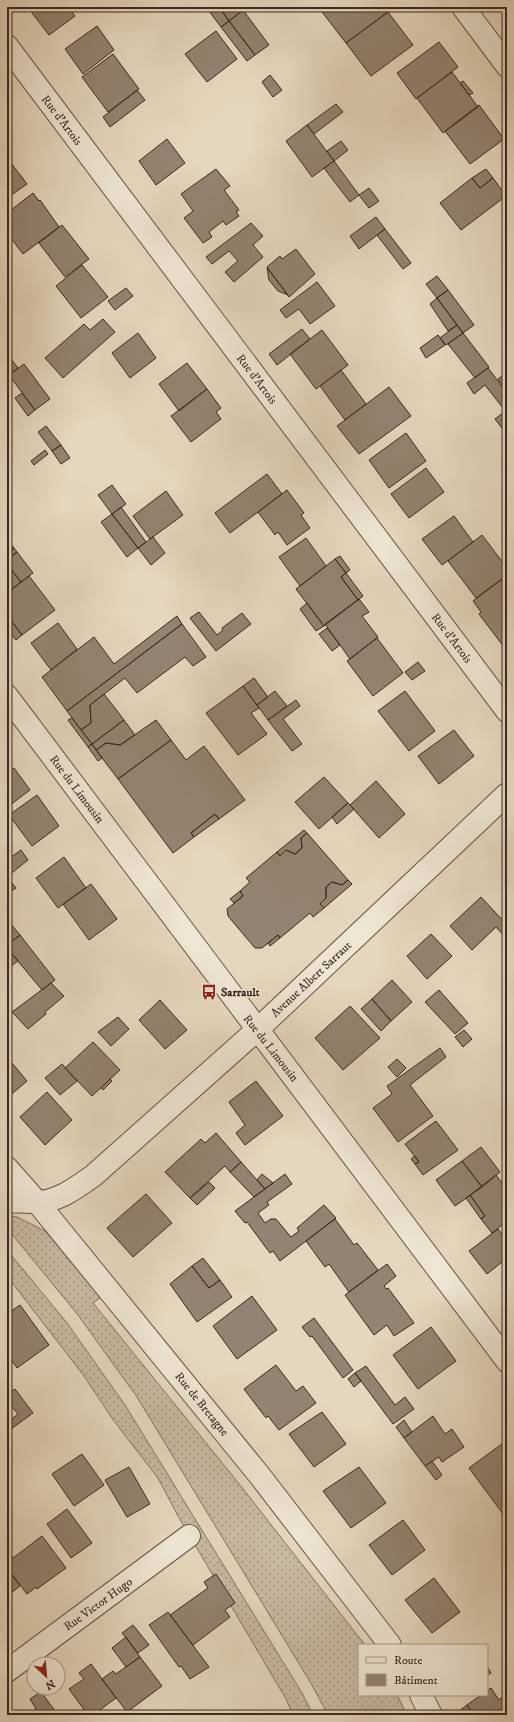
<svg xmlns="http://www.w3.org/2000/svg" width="514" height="1722" viewBox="0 0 514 1722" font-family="'IM FELL DW Pica',serif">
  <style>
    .grass { fill: url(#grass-dots); stroke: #827161 }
    .building { fill: #938372; stroke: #3b2920 }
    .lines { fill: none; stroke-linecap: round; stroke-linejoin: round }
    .minor-casing { stroke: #665447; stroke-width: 24 }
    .minor { stroke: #eee5d4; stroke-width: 22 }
    .labels { text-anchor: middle; stroke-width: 3; stroke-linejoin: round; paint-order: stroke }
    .street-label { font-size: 12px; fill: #3b2920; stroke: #eee5d4 }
    .poi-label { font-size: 12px; font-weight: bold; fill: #3b2920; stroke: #eee5d4; text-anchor: start }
  </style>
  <defs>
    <pattern id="grass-dots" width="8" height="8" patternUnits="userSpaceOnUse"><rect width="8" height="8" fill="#c8b9a2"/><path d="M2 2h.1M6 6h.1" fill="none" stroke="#a49684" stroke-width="1.8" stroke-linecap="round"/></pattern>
  </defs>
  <rect width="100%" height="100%" fill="#e5d7bd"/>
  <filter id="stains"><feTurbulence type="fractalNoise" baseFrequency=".005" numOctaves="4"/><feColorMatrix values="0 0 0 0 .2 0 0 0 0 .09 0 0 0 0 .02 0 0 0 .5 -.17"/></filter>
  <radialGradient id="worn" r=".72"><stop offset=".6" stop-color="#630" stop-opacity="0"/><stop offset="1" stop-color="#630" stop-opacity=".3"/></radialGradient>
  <path class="grass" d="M7,1215L17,1217L45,1231L101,1297L93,1303L240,1485L365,1645H359V1695H397L407,1715H328L312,1685L137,1397L78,1315L7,1228Z
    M7,1250L67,1323L125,1405L302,1693L313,1715H293L286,1699L178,1516L158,1478L114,1421L84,1376L7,1276Z"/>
  <path class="building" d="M32,7H68L75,16L49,35L29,9Z
    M96,7H105L99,11Z
    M214,7H219L229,21L221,27L209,11Z
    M219,7H247L229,21Z
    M320,7H384L388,12L346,43L319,8Z
    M243,10L269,45L255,55L229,21Z
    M388,12L413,45L371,76L346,43Z
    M229,21L255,55L247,61L221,27Z
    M97,26L114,50L83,74L65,49Z
    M216,31L237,59L207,82L185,54Z
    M439,42L458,67L416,99L397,73Z
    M113,54L139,89L108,112L82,77Z
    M452,72L478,107L443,133L417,98Z
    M270,75L282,90L273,97L262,82Z
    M463,81L473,93L469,95L460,83Z
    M137,90L145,100L110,127L103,117Z
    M336,104L343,112L314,134L307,125Z
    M479,105L504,139L470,164L445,131Z
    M307,125L334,161L312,177L286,141Z
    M167,139L185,163L156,185L139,161Z
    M341,141L348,150L334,161L327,151Z
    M7,159H8L27,184L7,198Z
    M334,161L359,195L350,202L324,168Z
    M216,169L230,186L224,190L239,210L236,212L239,216L226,225L223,221L209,232L212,237L203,243L184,218L193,211L181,194Z
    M486,169L493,178L480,188L472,178Z
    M472,178L480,188L493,178L506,196L461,230L440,203Z
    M369,188L379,201L369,208L359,195Z
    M33,193L39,201L40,200L59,227L23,254L7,233V213Z
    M376,217L385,229L359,249L350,236Z
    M251,223L263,236L253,245L263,257L234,282L225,272L238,261L229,251L212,264L206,257Z
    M62,225L89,259L65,277L39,243Z
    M385,229L411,263L403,269L377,235Z
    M296,249L315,274L289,297L267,267L280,256L282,259Z
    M82,265L108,297L81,318L56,286Z
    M267,268L282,287L288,295L278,291L269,280Z
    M437,276L448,290L437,298L426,284Z
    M317,282L335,306L310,324L299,309L286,318L280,310Z
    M126,288L133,296L115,310L108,301Z
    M448,290L474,325L463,333L437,298Z
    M437,298L457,325L448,331L430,304Z
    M103,319L115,332L63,378L45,358L84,324L90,330Z
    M457,325L463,333L446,345L440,338Z
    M302,329L310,339L277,365L269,354Z
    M322,330L348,365L316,389L290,354Z
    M138,333L156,358L130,378L112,353Z
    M463,333L489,367L475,378L448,344Z
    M438,335L445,345L426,358L420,348Z
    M7,354L18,368L9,375L7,373Z
    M187,363L207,389L179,411L159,384Z
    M24,364L50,399L35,410L9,375Z
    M488,368L507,393V405L503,408L485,385L474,394L467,383Z
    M341,370L366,404L345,420L320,386Z
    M506,373L507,375V391L498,379Z
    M389,387L411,416L359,454L337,426Z
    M207,389L221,408L216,412L221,419L191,442L171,416Z
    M22,393L35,410L28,416L15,398Z
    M507,410V431L505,432L495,419Z
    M46,426L61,445L52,451L38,432Z
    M406,433L426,461L389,488L369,460Z
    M61,445L70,458L61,464L52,451Z
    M45,450L48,454L34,465L31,461Z
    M426,468L444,492L409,518L391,494Z
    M267,474L282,494L230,533L215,513Z
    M112,485L126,504L112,514L98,495Z
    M287,490L304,513L301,515L310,528L287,545L278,532L275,535L258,512Z
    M166,491L183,515L150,539L133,516Z
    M121,507L146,542L138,548L112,514Z
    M112,514L138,548L127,557L101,522Z
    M454,516L473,542L442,565L422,539Z
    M482,535L507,568V575L476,598L448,561Z
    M153,537L165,553L151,565L138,548Z
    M306,538L326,566L300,586L279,557Z
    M7,539L14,548L7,553Z
    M14,548L17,552L7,560V553Z
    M17,552L33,573L21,582L7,564V560Z
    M340,556L350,570L346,573L335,559Z
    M335,559L346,573L341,577L358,600L324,626L296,589Z
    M7,564L21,582L7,593Z
    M346,573L363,596L358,600L341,577Z
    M29,576L55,610L22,635L9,618L7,620V593Z
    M505,577L507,579V651L479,614L481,612L473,601Z
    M359,599L369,612L362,616L378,637L350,659L325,624Z
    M307,603L324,626L316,631L300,609Z
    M199,612L217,635L223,630L222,628L242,613L251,624L216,651L190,618Z
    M177,616L182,624L67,711L42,677L94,637L114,664Z
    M9,618L22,635L16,640L7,629V620Z
    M58,623L77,649L51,670L31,643Z
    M182,624L206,657L193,666L185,657L137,693L125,678L90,705L91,723L81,730L67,711Z
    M327,628L340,645L332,651L319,634Z
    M377,638L403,673L373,696L347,661Z
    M418,662L425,671L412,680L405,672Z
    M254,678L268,697L257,705L243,686Z
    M243,686L259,708L251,713L267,734L238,755L206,713Z
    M275,691L287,706L268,720L257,705Z
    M405,691L435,731L409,751L378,711Z
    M104,694L124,720L92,744L81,730L91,723L90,705Z
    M296,700L300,706L283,719L302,744L292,751L268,720Z
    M72,718L92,744L88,747L68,720Z
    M124,720L135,735L120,745L106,743L96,750L92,744Z
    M156,720L171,740L118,779L96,750L106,743L120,745Z
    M454,730L474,756L439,784L418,756Z
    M171,740L186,760L204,746L245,800L219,819L215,814L191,833L194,837L173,853L118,779Z
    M92,744L102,758L98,761L88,747Z
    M14,768L30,790L9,806L7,803V773Z
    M324,777L348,803L319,829L295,802Z
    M376,781L405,814L379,838L350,805Z
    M37,795L59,826L32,846L9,815Z
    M348,803L354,809L337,824L332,817Z
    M215,814L219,819L194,837L191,833Z
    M304,830L307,833L301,838L302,848L295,854L286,850L280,856L277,852Z
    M307,833L348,880L342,885L332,882L326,887V898L320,904L324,908L313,917L310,913L280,938L278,935L262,948H255L228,916L227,909L243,896L240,891L250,882L246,878L277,852L280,856L286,850L295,854L302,848L301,838Z
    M21,850L28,860L8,876L7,860Z
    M64,857L86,888L58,908L36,878Z
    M507,857V867L502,861Z
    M7,877L16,888L7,894Z
    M348,880L352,884L324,908L320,904L326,898V887L332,882L342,885Z
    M91,884L117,919L89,940L63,904Z
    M240,891L243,896L234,903L230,899Z
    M481,897L507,925V939L496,927L472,950L450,926Z
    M10,923L20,935L7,945V925Z
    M431,934L452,956L427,979L407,956Z
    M20,935L55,980L42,990L7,948V945Z
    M278,935L280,938L270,946L268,943Z
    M7,948L18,961L7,969Z
    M392,980L412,1002L391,1021L372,999Z
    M51,983L64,996L45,1012L46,1014L28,1029L12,1012Z
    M439,990L468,1023L455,1034L425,1002Z
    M372,999L391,1021L381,1031L361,1009Z
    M160,1000L187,1030L165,1049L139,1020Z
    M350,1006L380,1038L343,1070L315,1038Z
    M118,1017L129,1029L111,1046L98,1032Z
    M464,1030L472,1039L463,1047L455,1037Z
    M93,1042L120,1070L92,1096L65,1068Z
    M440,1048L446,1057L410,1085L433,1116L398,1142L373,1108L392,1094L387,1086Z
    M7,1057L27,1081L7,1098Z
    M397,1059L406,1068L397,1077L388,1067Z
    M62,1064L77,1081L60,1095L45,1078Z
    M110,1079L112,1081L103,1090L101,1088Z
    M256,1081L283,1116L245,1145L236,1133L245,1125L229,1102Z
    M47,1092L72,1120L45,1145L20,1117Z
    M436,1121L458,1150L423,1175L415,1164L419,1162L405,1144Z
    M216,1133L241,1162L230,1172L225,1166L190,1198L165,1172L201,1139L205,1143Z
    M481,1147L500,1172L482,1187L462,1161Z
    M415,1156L419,1162L415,1164L411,1159Z
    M462,1161L482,1187L455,1206L436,1180Z
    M241,1162L265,1189L254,1197L230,1172Z
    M262,1174L273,1183L265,1189L257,1180Z
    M285,1174L292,1184L267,1202L269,1205L258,1213L265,1223L271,1219H276L291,1237L299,1231L297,1228L324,1205L336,1218L280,1261L273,1251L270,1253L247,1222L245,1223L235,1211Z
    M496,1175L507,1190V1221L492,1233L481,1219L485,1216L470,1195Z
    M209,1182L215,1188L197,1205L190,1198Z
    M146,1194L172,1223L133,1257L107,1228Z
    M470,1195L485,1216L481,1219L466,1198Z
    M335,1219L354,1245L357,1243L378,1270L349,1292L329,1264L325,1267L306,1241Z
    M498,1229L507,1241V1258L487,1274L469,1251Z
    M203,1258L220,1280L209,1288L192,1266Z
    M387,1264L396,1276L384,1286L386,1289L388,1288L414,1323L394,1336L387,1325L374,1335L345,1295Z
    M192,1266L209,1288L220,1280L232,1297L197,1322L170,1284Z
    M252,1296L277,1330L237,1359L213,1326Z
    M20,1305L49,1345L17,1368L7,1354V1314Z
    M314,1318L353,1370L343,1378L312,1336L310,1337L302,1327Z
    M431,1327L456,1361L418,1389L393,1355Z
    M276,1365L296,1391L303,1386L316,1403L279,1430L268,1416L266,1418L244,1389Z
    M366,1366L395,1405L405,1397L414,1409L393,1424L355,1373Z
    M355,1373L361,1381L354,1387L348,1379Z
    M15,1389L33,1413L11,1429L7,1423L18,1414L7,1401V1395Z
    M322,1412L346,1444L314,1467L289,1434Z
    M433,1416L445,1434L452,1429L464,1447L442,1462L439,1457L425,1466L404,1438Z
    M404,1420L412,1432L404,1438L396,1427Z
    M502,1444L507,1445V1511L503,1514L469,1468Z
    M82,1454L104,1485L74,1506L52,1474Z
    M432,1461L442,1475L436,1480L425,1466Z
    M129,1467L150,1504L127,1517L105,1480Z
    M359,1467L386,1503L351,1528L323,1491Z
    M67,1509L92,1543L71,1558L47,1524Z
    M403,1520L425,1550L392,1575L369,1545Z
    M42,1536L66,1568L37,1589L36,1587L27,1594L7,1568V1550L13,1558Z
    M7,1568L20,1586L7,1596Z
    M216,1574L235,1603L225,1610L230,1617L193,1645L170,1615L208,1588L204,1582Z
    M434,1578L460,1612L432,1633L405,1600Z
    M168,1612L209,1667L190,1679L181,1666L179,1667L149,1625Z
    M133,1625L149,1645L138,1653L122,1633Z
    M126,1637L140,1657L126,1667L112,1648Z
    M140,1657L162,1686L127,1712L102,1679L113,1671L116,1674Z
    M91,1664L116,1698L93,1715H88L69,1689L84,1679L79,1673Z
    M487,1666L491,1673L487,1675Z
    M491,1688L499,1700L502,1697L507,1703V1715H474L467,1705L481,1695H487V1691Z
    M41,1692L58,1715H28L36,1709L30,1699Z
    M467,1705L474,1715H454Z
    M242,1710L245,1715H235Z"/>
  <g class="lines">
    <g class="minor-casing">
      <path id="minor" d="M463,7L507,66
        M7,46L507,711
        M7,696L507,1361
        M7,1168L37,1202L260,1476L390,1645
        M7,1202C17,1201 26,1202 36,1202C58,1202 76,1188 93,1176L257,1030L507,794
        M7,1671L189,1536
        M421,1695L431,1715"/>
    </g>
    <use href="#minor" class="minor"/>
  </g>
  <defs>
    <g id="bus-bare" transform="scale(1.2)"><path d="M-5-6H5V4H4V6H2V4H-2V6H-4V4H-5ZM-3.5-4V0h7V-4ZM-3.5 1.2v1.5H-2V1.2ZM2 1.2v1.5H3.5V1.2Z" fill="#8f2418" stroke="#eee5d4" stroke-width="2.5" paint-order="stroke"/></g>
  </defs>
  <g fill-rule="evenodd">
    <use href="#bus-bare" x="209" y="992"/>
  </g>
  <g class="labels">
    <g class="street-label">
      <text transform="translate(62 120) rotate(53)" y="4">Rue d'Artois</text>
      <text transform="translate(257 379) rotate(53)" y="4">Rue d'Artois</text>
      <text transform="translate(452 638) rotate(53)" y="4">Rue d'Artois</text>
      <text transform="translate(77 789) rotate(53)" y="4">Rue du Limousin</text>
      <text transform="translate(311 979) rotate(-43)" y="4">Avenue Albert Sarraut</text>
      <text transform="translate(271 1048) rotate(52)" y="4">Rue du Limousin</text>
      <text transform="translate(202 1404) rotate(51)" y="4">Rue de Bretagne</text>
      <text transform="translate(98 1604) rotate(-36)" y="4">Rue Victor Hugo</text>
    </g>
    <g class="poi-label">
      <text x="221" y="996">Sarrault</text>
    </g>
  </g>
  <rect width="514" height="1722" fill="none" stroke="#e5d7bd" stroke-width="24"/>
  <rect x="8" y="8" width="498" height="1706" fill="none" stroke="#3b2920" stroke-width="2"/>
  <rect x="12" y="12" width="490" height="1698" fill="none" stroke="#3b2920"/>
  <rect x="358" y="1644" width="130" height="52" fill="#eee5d4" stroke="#a69a8c"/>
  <rect x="366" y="1657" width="20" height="6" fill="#eee5d4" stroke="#a69a8c"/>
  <text x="394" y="1664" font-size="12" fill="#3b2920">Route</text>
  <rect x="366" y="1674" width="20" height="12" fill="#938372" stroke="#a69a8c"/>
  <text x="394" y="1684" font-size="12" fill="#3b2920">Bâtiment</text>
  <g transform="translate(46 1676) rotate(154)"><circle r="19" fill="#eee5d4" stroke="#a69a8c"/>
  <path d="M0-3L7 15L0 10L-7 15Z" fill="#8f2418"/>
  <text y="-6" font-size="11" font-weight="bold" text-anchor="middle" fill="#3b2920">N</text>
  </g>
  <rect width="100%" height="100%" filter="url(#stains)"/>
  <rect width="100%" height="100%" fill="url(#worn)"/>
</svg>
